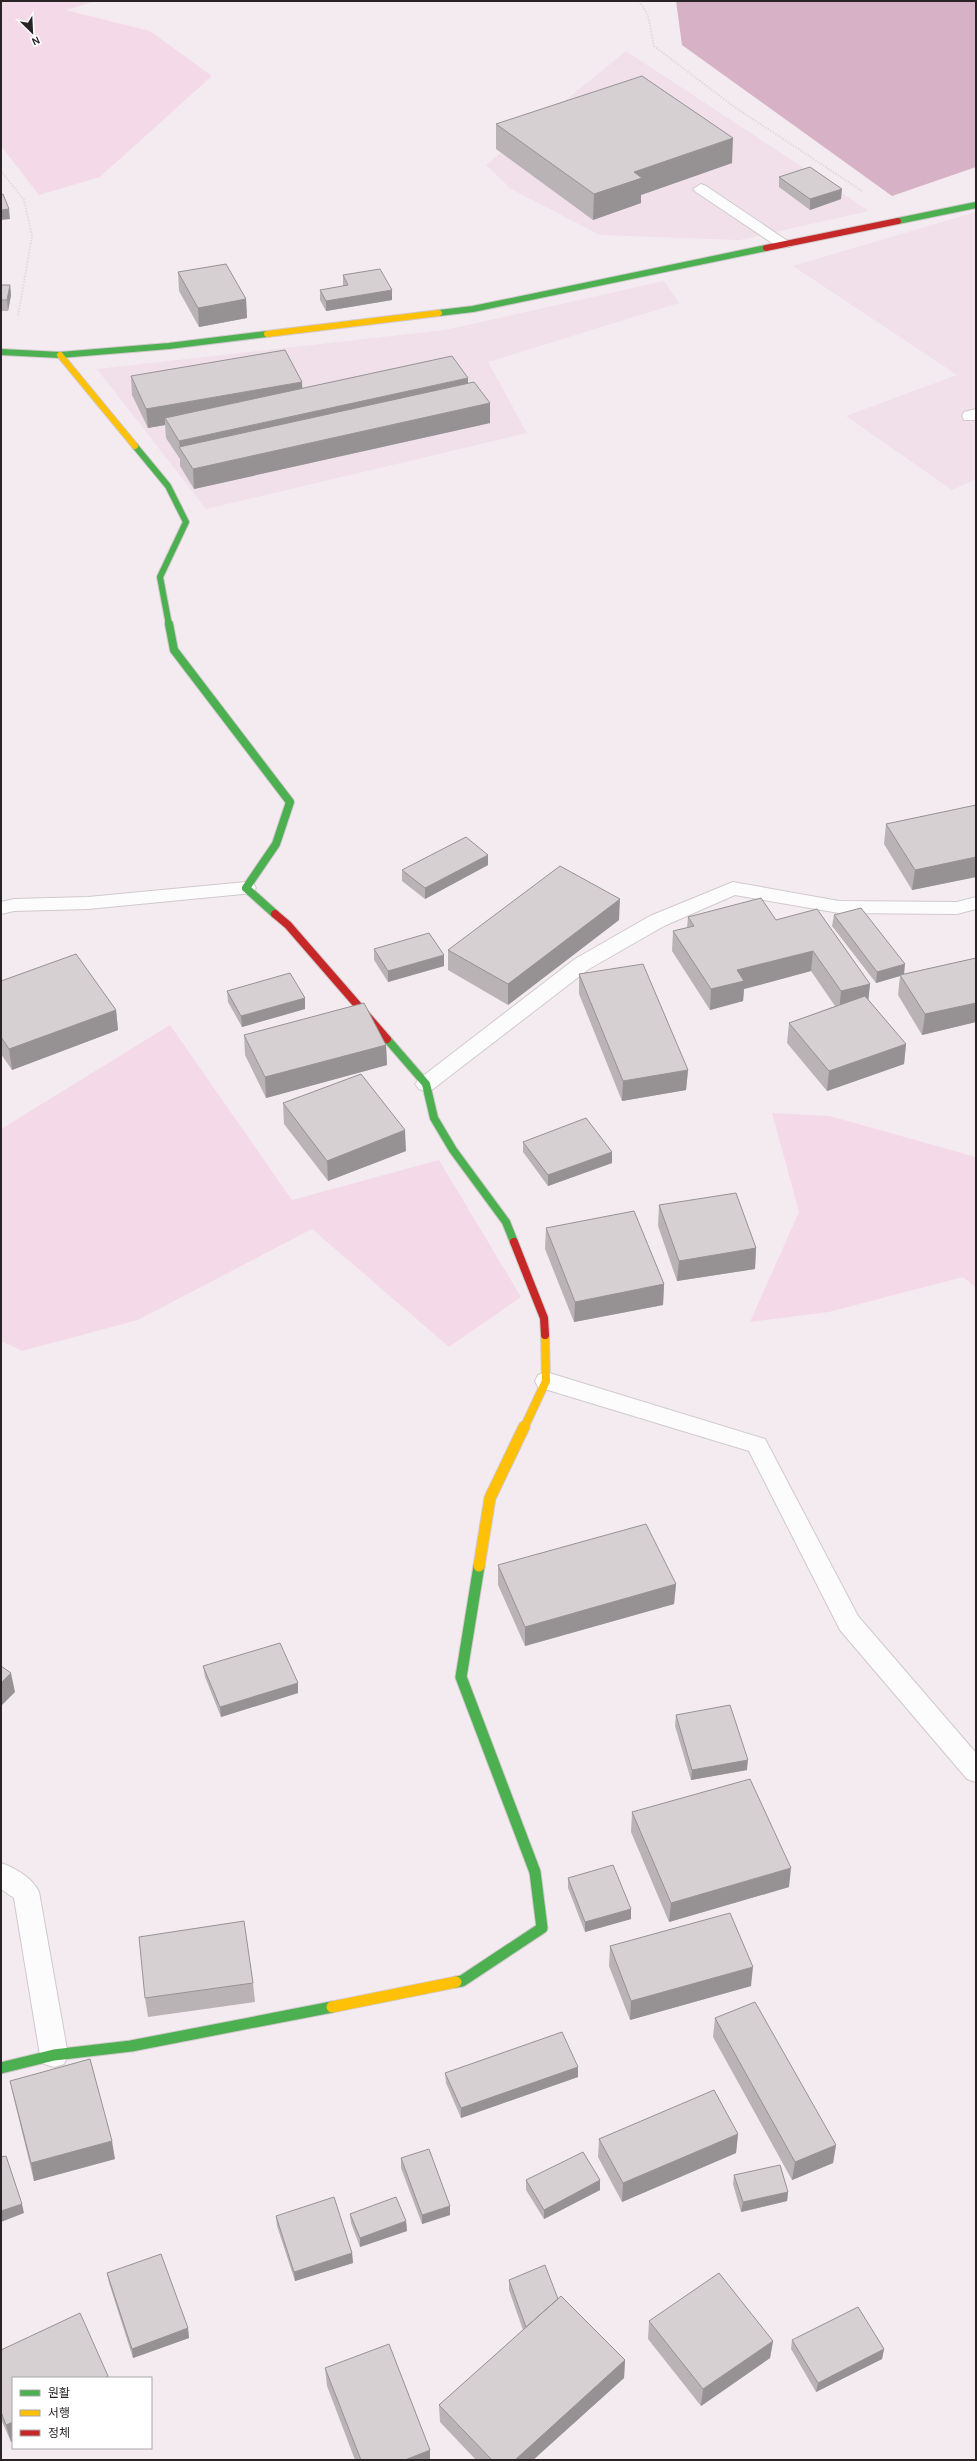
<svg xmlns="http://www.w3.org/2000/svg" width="977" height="2461" viewBox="0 0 977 2461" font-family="Karla,'Noto Sans KR',sans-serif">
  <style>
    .built { fill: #f1dfe9 }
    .green { fill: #f4dae9 }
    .water { fill: #d7b2c7 }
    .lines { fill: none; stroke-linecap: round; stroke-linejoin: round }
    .lane-casing { stroke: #d0c9cd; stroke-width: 2 }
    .street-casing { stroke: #d0c9cd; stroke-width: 2 }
    .fast-far2-casing { stroke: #d0c9cd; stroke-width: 8 }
    .fast-far1-casing { stroke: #d0c9cd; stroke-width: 10 }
    .fast-casing { stroke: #d0c9cd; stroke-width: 13 }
    .slow-far2-casing { stroke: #d0c9cd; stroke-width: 8 }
    .slow-far1-casing { stroke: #d0c9cd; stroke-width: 10 }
    .slow-casing { stroke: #d0c9cd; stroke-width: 13 }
    .jam-far1-casing { stroke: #d0c9cd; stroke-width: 8 }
    .jam-casing { stroke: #d0c9cd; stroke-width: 10 }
    .path { stroke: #dddbdc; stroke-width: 2; stroke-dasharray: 1.5 1.5; stroke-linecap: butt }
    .lane { fill: #fdfcfd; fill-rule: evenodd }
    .street { fill: #fdfcfd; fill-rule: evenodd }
    .fast-far2 { stroke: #4caf50; stroke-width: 6 }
    .fast-far1 { stroke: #4caf50; stroke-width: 8 }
    .fast { stroke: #4caf50; stroke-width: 11 }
    .slow-far2 { stroke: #ffc107; stroke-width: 6 }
    .slow-far1 { stroke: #ffc107; stroke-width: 8 }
    .slow { stroke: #ffc107; stroke-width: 11 }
    .jam-far1 { stroke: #c62828; stroke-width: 6 }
    .jam { stroke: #c62828; stroke-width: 8 }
    .wall { fill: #b9b3b5 }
    .shaded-wall { fill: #969294 }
    .building { fill: #d7d0d3; stroke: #969294 }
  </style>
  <rect width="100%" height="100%" fill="#f4ebf0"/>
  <path class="built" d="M626,51L869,211L740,240L600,235L511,189L486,165Z
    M976,212V479L952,490L846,416L957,375L793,266Z
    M664,281L679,303L488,362L527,433L206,509L97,369L445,330Z"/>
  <path class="green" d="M1,1H96L66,10L150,31L212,76L100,177L39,195L1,146Z
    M170,1025L292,1200L439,1160L521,1297L449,1347L312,1229L138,1320L22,1351L1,1341V1129Z
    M772,1113L830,1116L976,1157V1288L963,1277L829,1312L750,1322L799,1212Z"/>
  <path class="water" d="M676,1H976V167L892,196L682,45Z"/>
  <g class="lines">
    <g class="lane-casing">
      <path id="lane" d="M701,184L706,186L792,244L790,247H778L696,192L693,189Z
        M976,409V420H964L962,416L964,412Z"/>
    </g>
    <g class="street-casing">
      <path id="street" d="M246,882L253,883L256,888L253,893L88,909L14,911L1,914V902L14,899L88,897Z
        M733,882L839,901L957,902L976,897V909L957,914L839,913L735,895L664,926L589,969L433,1089L426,1091L419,1089L415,1084L419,1079L575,959L650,916Z
        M546,1372L765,1439L858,1616L976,1753V1782L967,1779L840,1630L749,1451L538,1387L535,1381L538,1375Z
        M1,1863C15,1868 33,1878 39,1892L68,2055L64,2064L54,2067L44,2064L40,2055L14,1898L1,1889Z"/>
    </g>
    <g class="fast-far2-casing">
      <path id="fast-far2" d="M898,221L976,205
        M439,313L473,309L766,248
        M1,352L60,355L169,346L267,334
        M135,446L168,486L186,522L160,577L169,625"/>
    </g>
    <g class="fast-far1-casing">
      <path id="fast-far1" d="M169,624L174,650L290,802L276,844L246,888L275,914
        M387,1039L426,1084L434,1118L453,1150L506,1222L514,1242"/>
    </g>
    <g class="fast-casing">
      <path id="fast" d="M456,1982L462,1981L542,1928L535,1872L461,1677L479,1566
        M1,2068L54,2055L131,2046L332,2007"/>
    </g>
    <g class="slow-far2-casing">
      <path id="slow-far2" d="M267,334L439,313
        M60,355L135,446"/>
    </g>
    <g class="slow-far1-casing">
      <path id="slow-far1" d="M524,1428L546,1381L545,1335"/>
    </g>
    <g class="slow-casing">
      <path id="slow" d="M479,1566L490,1498L524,1427
        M332,2007L456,1982"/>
    </g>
    <g class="jam-far1-casing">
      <path id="jam-far1" d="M766,248L898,221"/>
    </g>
    <g class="jam-casing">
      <path id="jam" d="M275,914L288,925L387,1039
        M514,1242L544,1318L545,1335"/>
    </g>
    <path class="path" d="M639,1L648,15L654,46L733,106L862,191
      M1,171L24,200L32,236L18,316"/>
    <use href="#lane" class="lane"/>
    <use href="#street" class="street"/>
    <use href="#fast-far2" class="fast-far2"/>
    <use href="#fast-far1" class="fast-far1"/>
    <use href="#fast" class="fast"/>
    <use href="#slow-far2" class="slow-far2"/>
    <use href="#slow-far1" class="slow-far1"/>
    <use href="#slow" class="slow"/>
    <use href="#jam-far1" class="jam-far1"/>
    <use href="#jam" class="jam"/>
  </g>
  <path class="wall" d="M496,124L732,163L641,195V203L593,220L496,149Z
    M779,177L841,199L810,210L779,187Z
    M178,272L246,299L247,318L199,327L179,291Z
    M343,275L392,290V300L326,311L320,300V290L343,286Z
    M1,285H10L11,295L8,311H1Z
    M131,376L302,382V388L468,384L490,403V423L194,489L180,466V459L166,438L165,425L148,428L132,395Z
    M976,805V877L912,890L884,844L886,824Z
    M488,865L425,899L402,881V870Z
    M834,915L904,974L976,958V1022L922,1035L898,995L900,976L876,983L832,926Z
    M688,917L776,920L870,984L868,1000L906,1044L904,1064L827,1091L787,1043L789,1023L835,1006L811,971L744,989L743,1001L710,1010L672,951L673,931L687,928Z
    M619,920L508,1005L448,970V950Z
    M374,949L444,966L388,982L374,960Z
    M579,974L688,1070L686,1090L622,1101L579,994Z
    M1,981L116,1010L118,1030L12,1070L1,1054Z
    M227,991L305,998V1009L242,1027L228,1002Z
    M244,1035L386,1045L387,1065L266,1098L245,1055Z
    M283,1103L406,1151L328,1181L284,1124Z
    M523,1142L612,1152V1163L548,1186L523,1152Z
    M659,1205L756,1248L755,1269L677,1281L658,1226Z
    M546,1228L664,1284L663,1305L574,1322L545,1249Z
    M498,1565L676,1584L674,1604L525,1646L498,1585Z
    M203,1666L298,1683V1693L221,1717L205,1677Z
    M676,1715L747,1770L691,1780L675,1726Z
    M632,1812L789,1887L669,1922L631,1832Z
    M568,1878L631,1909V1919L585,1932L568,1888Z
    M610,1946L751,1986L630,2020L609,1966Z
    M253,1983L255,2002L148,2017L145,1998Z
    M715,2018L836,2145L833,2163L792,2180L713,2037Z
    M578,2067V2077L461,2118L446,2083L445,2073Z
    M10,2081L115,2159L34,2181L14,2099Z
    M738,2134L736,2153L622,2202L598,2157L599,2139Z
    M401,2158L450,2215L422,2224L401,2168Z
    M734,2175L788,2192L787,2201L741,2212L733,2184Z
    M526,2180L600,2190L544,2219L526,2190Z
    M350,2214L406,2221L407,2231L360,2247L351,2223Z
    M276,2216L352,2253L353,2263L295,2281L277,2226Z
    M107,2273L188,2328L189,2338L133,2358L109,2283Z
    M509,2280L558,2299L625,2360L624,2378L533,2460H476L440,2422L439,2405L523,2330L509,2290Z
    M649,2321L773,2341L770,2358L701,2406L648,2339Z
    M792,2340L884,2349L882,2359L816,2392L791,2349Z
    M1,2350L108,2376L109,2378H13L11,2442L1,2419Z
    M325,2368L430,2460H355L327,2386Z"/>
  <path class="shaded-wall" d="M733,138L732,163L641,195V203L593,220L594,194L634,172Z
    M842,189L841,199L810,210V199Z
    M9,209L10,219L1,220V210Z
    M10,285L11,295L8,311L7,300Z
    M392,290V300L326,311V301Z
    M246,299L247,318L199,327L198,308Z
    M468,378V397L180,448L179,441Z
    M302,382L303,401L165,418V425L148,428L146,409Z
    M490,403V423L194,489L193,469Z
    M488,855V865L425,899V888Z
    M976,857V877L912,890L915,870Z
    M620,899L619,920L508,1005V984Z
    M813,951L811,971L744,989L743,1001L710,1010L711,989L737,970Z
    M444,955V966L388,982V971Z
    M905,964L904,975H900V976L876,983L877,972Z
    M870,984L868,1004L839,1012L841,991Z
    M305,998V1009L242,1027L241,1016Z
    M976,1003V1022L922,1035L925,1014Z
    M116,1010L118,1030L12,1070L9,1049Z
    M906,1044L904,1064L827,1091L829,1071Z
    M386,1045L387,1065L266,1098L265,1077Z
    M688,1070L686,1090L622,1101L623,1081Z
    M405,1130L406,1151L328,1181L327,1161Z
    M612,1152V1163L548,1186V1175Z
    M756,1248L755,1269L677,1281L679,1261Z
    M664,1284L663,1305L574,1322L575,1302Z
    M676,1584L674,1604L525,1646V1627Z
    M11,1673L15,1692L1,1706V1683Z
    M298,1683V1693L221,1717L220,1707Z
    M748,1760L747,1770L691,1780L692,1770Z
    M791,1868L789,1887L669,1922L671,1903Z
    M631,1909V1919L585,1932V1922Z
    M753,1967L751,1986L630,2020L631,2001Z
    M578,2067V2077L461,2118V2108Z
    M738,2134L736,2153L622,2202L623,2183Z
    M112,2141L115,2159L34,2181L31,2163Z
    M836,2145L833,2163L792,2180L795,2162Z
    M600,2180V2190L544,2219V2210Z
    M788,2192L787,2201L741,2212L743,2202Z
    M22,2204L24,2213L1,2222V2211Z
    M450,2206V2215L422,2224V2215Z
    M406,2221L407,2231L360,2247V2238Z
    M352,2253L353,2263L295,2281L294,2272Z
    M188,2328L189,2338L133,2358L132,2349Z
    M773,2341L770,2358L701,2406L703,2389Z
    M884,2349L882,2359L816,2392L818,2383Z
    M625,2360L624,2378L533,2460H515Z
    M13,2422V2441L11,2442L6,2425Z
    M430,2450V2460H405Z"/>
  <path class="building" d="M642,76L733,138L634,172L642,178L594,194L496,124Z
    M810,167L842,189L810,199L779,177Z
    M3,194L9,209L1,210V195Z
    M226,264L246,299L198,308L178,272Z
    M380,269L392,290L326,301L320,290L348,285L343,275Z
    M1,285H10L7,300H1Z
    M285,350L302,382L146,409L131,376Z
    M452,356L468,378L179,441L165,418Z
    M474,382L490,403L193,469L179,447Z
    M976,805V857L915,870L886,824Z
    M466,837L488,855L425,888L402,870Z
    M560,866L620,899L508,984L448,950Z
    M761,898L776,920L817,909L870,984L841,991L813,951L737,970L744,981L711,989L673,931L694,926L688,917Z
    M861,908L905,964L877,972L834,915Z
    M429,933L444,955L388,971L374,949Z
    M76,954L116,1010L9,1049L1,1037V981Z
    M976,958V1003L925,1014L900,975Z
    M643,964L688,1070L623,1081L579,974Z
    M290,973L305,998L241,1016L227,991Z
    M865,996L906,1044L829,1071L789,1023Z
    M364,1003L386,1045L265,1077L244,1035Z
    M361,1074L405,1130L327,1161L283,1103Z
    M586,1118L612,1152L548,1175L523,1142Z
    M736,1193L756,1248L679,1261L659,1205Z
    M634,1211L664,1284L575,1302L546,1228Z
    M646,1524L676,1584L525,1627L498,1565Z
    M280,1643L298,1683L220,1707L203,1666Z
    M1,1666L11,1673L1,1683Z
    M730,1705L748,1760L692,1770L676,1715Z
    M750,1779L791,1868L671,1903L632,1812Z
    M613,1865L631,1909L585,1922L568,1878Z
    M730,1913L753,1967L631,2001L610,1946Z
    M244,1921L253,1983L145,1998L139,1937Z
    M755,2002L836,2145L795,2162L715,2018Z
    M562,2032L578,2067L461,2108L445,2073Z
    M90,2059L112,2141L31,2163L10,2081Z
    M714,2090L738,2134L623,2183L599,2139Z
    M429,2149L450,2206L422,2215L401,2158Z
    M583,2152L600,2180L544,2210L526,2180Z
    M6,2156L22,2204L1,2211V2157Z
    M780,2165L788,2192L743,2202L734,2175Z
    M334,2197L352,2253L294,2272L276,2216Z
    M396,2197L406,2221L360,2238L350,2214Z
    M161,2254L188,2328L132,2349L107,2273Z
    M545,2265L558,2299L526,2327L509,2280Z
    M719,2273L773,2341L703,2389L649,2321Z
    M561,2296L625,2360L515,2460H492L439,2405Z
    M858,2307L884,2349L818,2383L792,2340Z
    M80,2313L108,2376L105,2378H13V2422L6,2425L1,2412V2350Z
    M389,2344L430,2450L405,2460H361L325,2368Z"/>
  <rect width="977" height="2461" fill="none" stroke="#292326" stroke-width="4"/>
  <rect x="12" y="2377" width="140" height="72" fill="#ffffff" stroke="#a9a7a8"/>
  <rect x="20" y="2390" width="20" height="6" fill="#4caf50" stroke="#a9a7a8"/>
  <text x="48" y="2397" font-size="12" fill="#292326">원활</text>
  <rect x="20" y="2410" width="20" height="6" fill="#ffc107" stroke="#a9a7a8"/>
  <text x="48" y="2417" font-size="12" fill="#292326">서행</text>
  <rect x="20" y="2430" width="20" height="6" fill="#c62828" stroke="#a9a7a8"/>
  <text x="48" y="2437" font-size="12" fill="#292326">정체</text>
  <g transform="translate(32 32) rotate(156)" stroke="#ffffff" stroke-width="3" paint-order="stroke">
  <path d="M0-3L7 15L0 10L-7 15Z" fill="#292326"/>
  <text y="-6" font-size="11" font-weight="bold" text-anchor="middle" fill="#292326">N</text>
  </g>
</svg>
